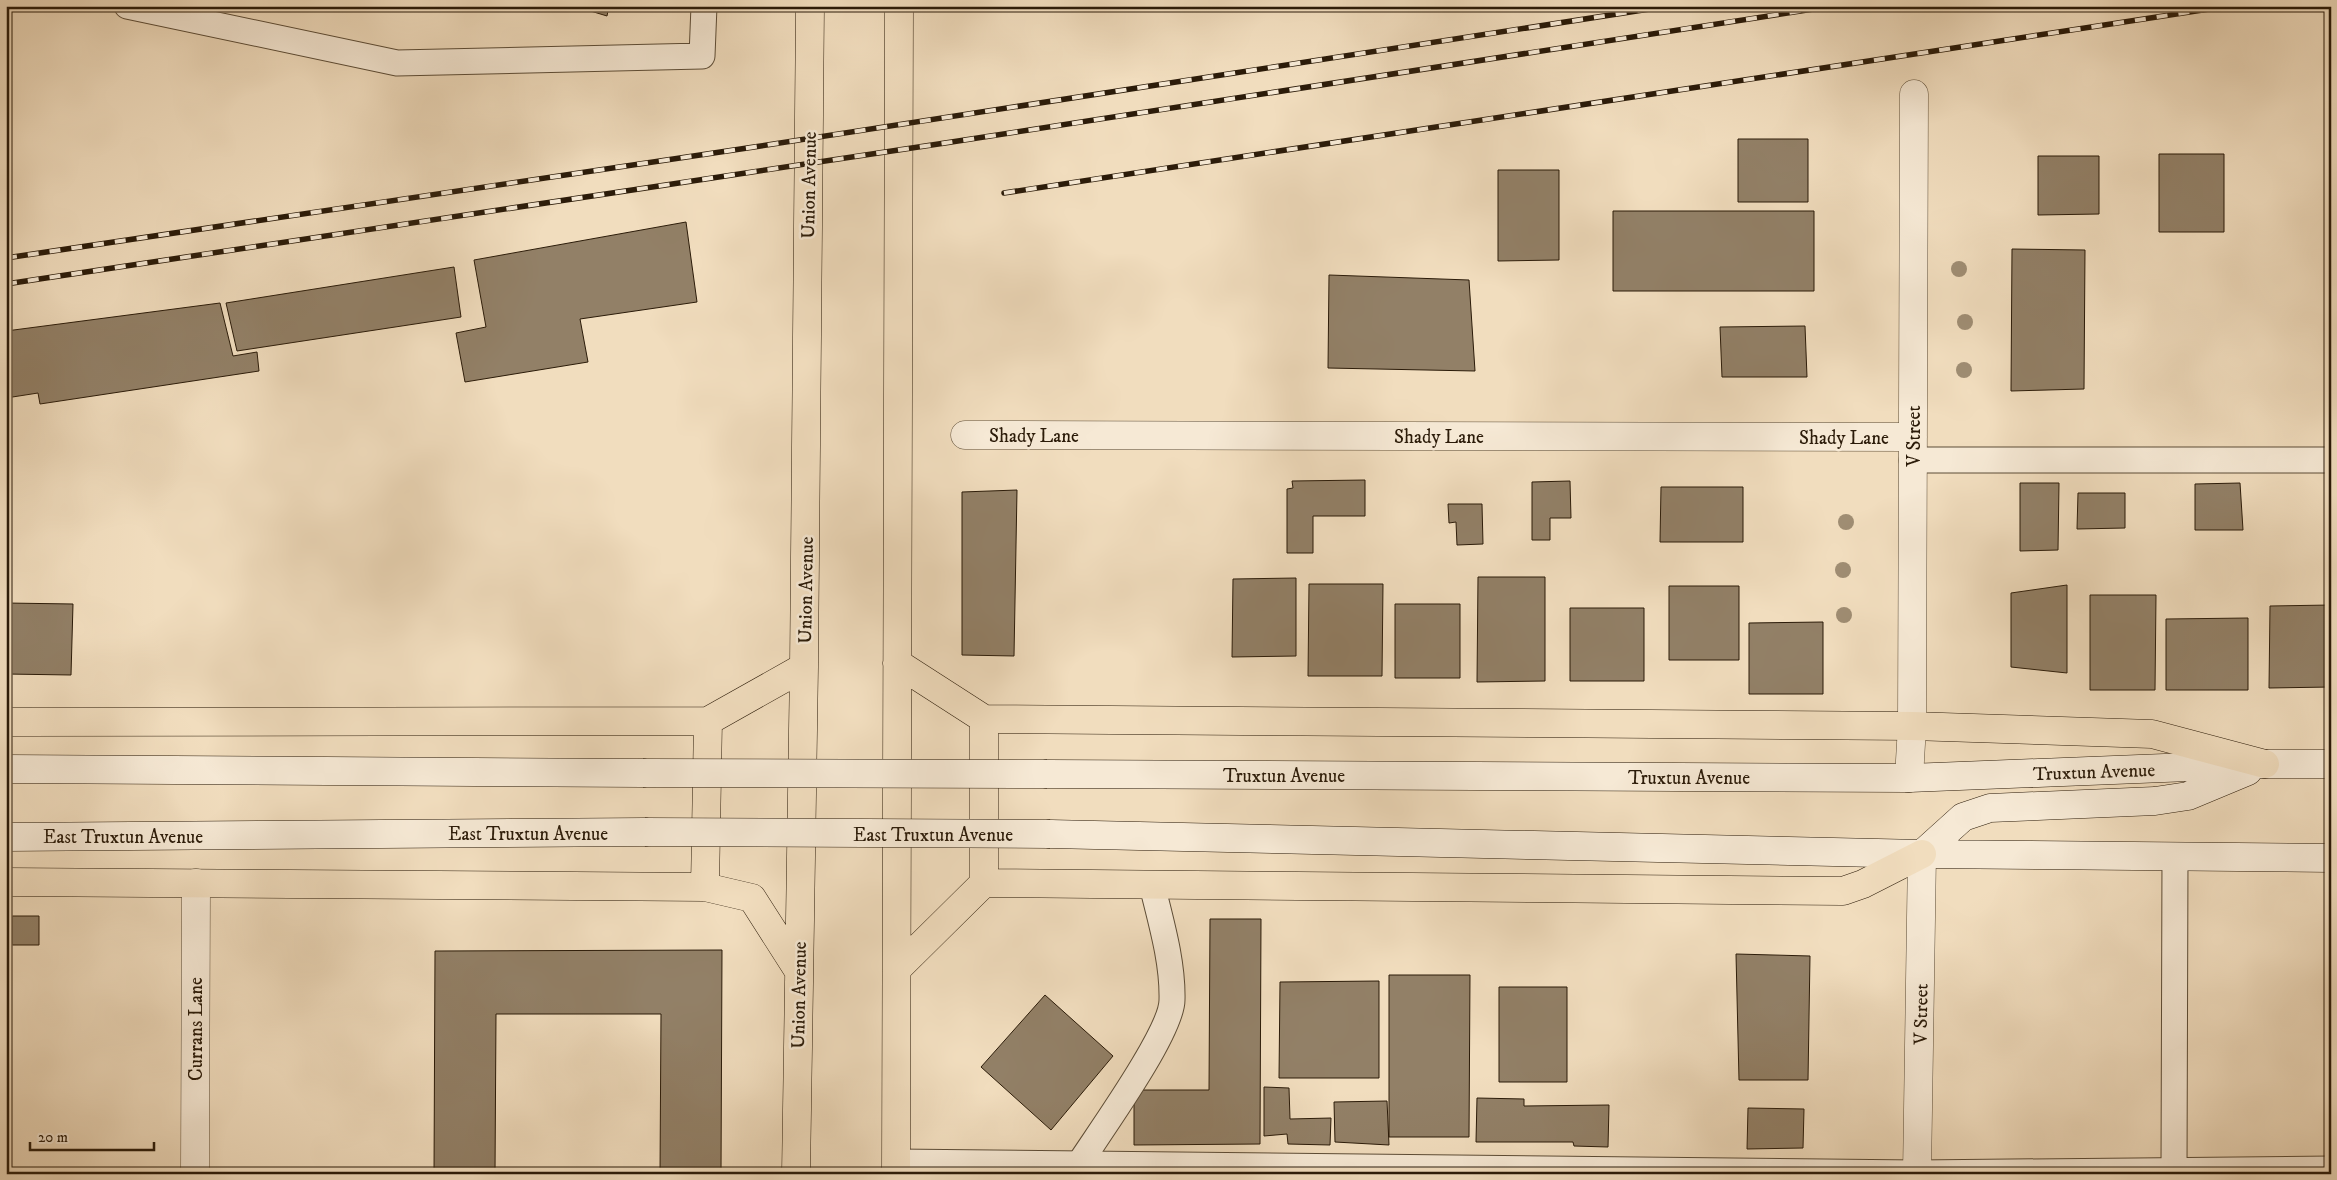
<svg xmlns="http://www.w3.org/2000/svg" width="2337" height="1180" viewBox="0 0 2337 1180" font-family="'IM FELL DW Pica',serif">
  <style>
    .building { fill: #928067; stroke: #2b1b09 }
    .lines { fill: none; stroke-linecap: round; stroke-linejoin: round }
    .service-casing { stroke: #5c4c36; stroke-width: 27 }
    .minor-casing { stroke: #5c4c36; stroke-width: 29 }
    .secondary-casing { stroke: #2b1b09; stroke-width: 29 }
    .trunk-casing { stroke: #2b1b09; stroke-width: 29 }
    .service { stroke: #f6e9d5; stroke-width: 25 }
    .minor { stroke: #f6e9d5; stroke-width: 28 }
    .secondary { stroke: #f6e9d5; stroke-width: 28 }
    .trunk { stroke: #f1ddbe; stroke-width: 28 }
    .rail-casing { stroke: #2b1b09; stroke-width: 5.5 }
    .rail { stroke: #f6e9d5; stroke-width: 4; stroke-dasharray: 11; stroke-linecap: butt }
    .secondary-bridge-casing { stroke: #2b1b09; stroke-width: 29; stroke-linecap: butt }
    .secondary-bridge { stroke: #f6e9d5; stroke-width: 28 }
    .tree { fill: #9f8d73 }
    .labels { text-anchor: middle; stroke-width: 5; stroke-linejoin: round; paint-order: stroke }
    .street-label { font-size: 19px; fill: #2b1b09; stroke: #f6e9d5 }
  </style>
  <rect width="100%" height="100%" fill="#f1ddbe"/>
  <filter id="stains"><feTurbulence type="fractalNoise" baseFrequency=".004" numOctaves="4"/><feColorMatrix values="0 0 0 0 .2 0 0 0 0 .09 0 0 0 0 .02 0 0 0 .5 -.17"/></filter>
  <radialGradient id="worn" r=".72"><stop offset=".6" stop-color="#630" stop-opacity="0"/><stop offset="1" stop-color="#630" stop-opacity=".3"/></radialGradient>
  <path class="building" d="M574,6H609L607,16Z
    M1738,139H1808V202H1738Z
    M2159,154H2224V232H2159Z
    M2038,156H2099V214L2038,215Z
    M1498,170H1559V260L1498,261Z
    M1613,211H1814V291H1613Z
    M686,222L697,302L580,319L588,362L465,382L456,333L486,327L474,260Z
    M2012,249L2085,250L2084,389L2011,391Z
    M454,267L461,317L237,351L226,303Z
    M1329,275L1469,280L1475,371L1328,368Z
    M220,303L233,356L257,352L259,371L40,404L38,393L6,398V331Z
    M1805,326L1807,377H1722L1720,327Z
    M1365,480V516H1313V553H1287V489L1293,488L1292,481Z
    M1570,481L1571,518H1550V540H1532V482Z
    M2020,483H2059L2058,550L2020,551Z
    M2240,483L2243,530H2195V484Z
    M1661,487H1743V542H1660Z
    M1017,490L1014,656L962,655V492Z
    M2078,493H2125V528L2077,529Z
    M1448,504H1482L1483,544L1457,545L1456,522L1449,523Z
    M1478,577H1545V681L1477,682Z
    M1296,578V656L1232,657L1233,579Z
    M1309,584H1383L1382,676H1308Z
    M2067,585V673L2011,667V593Z
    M1669,586H1739V660H1669Z
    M2090,595H2156L2155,690H2090Z
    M6,603L73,604L71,675L6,674Z
    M1395,604H1460V678H1395Z
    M2331,605V687L2269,688L2270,606Z
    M1570,608H1644V681H1570Z
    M2248,618V690H2166V619Z
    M1823,622V694H1749V623Z
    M12,916H39V945H12Z
    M1210,919H1261L1260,1144L1134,1145V1090H1209Z
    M722,950L721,1174H660L661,1014H496L495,1174H434L435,951Z
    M1736,954L1810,956L1808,1080H1739Z
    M1389,975H1470L1469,1137H1389Z
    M1379,981V1078H1279L1280,982Z
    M1499,987H1567V1082H1499Z
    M1045,995L1113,1056L1051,1130L981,1067Z
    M1264,1087L1289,1088L1290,1119L1331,1118L1330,1145L1288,1144L1287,1134L1264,1136Z
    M1477,1098L1524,1099V1106L1609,1105L1608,1147L1574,1146L1573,1142H1476Z
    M1387,1101L1389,1145L1335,1142L1334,1102Z
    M1748,1108L1804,1109L1803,1148L1747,1149Z"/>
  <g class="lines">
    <g class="service-casing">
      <path id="service" d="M127,6L397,63L702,56L704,6
        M1912,460H2331
        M896,1162L1917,1173L2331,1169
        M1079,1164C1099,1133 1172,1032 1172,1000C1173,962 1161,922 1152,885
        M2174,1171L2175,856"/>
    </g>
    <g class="minor-casing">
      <path id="minor" d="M965,435L1913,437
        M1909,778L1912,726L1914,94
        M195,1174L196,883
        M1917,1174L1922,854"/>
    </g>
    <g class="secondary-casing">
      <path id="secondary" d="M6,769L643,773
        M1047,774L1909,778L2265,764H2331
        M1050,834L1922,854L2331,858
        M6,837L645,832
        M1922,854L1963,817L1990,808L2155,801L2188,796L2248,771"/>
    </g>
    <g class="trunk-casing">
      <path id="trunk" d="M897,663L984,719L1912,726L2152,734L2265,764
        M984,719V883
        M6,722L708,721L804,667
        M6,882L705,887L752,898L798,970
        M705,887L708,721
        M898,968L984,883L1843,891L1863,884L1922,854
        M796,1174L804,667L810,6
        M896,1174L899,6"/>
    </g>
    <use href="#service" class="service"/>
    <use href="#minor" class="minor"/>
    <use href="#secondary" class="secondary"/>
    <use href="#trunk" class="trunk"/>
    <g class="rail-casing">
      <path id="rail" d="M1004,193L2229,6
        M6,258L754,147L1669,6
        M6,284L945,143L1833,6"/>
    </g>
    <use href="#rail" class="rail"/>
    <g class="secondary-bridge-casing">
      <path id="secondary-bridge" d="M643,773L1047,774
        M645,832L1050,834"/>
    </g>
    <use href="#secondary-bridge" class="secondary-bridge"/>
  </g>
  <g class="tree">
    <circle cx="1959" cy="269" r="8"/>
    <circle cx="1965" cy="322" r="8"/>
    <circle cx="1964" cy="370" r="8"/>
    <circle cx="1846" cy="522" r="8"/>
    <circle cx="1843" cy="570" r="8"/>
    <circle cx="1844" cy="615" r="8"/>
  </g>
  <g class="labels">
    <g class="street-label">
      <text transform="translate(808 185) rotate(-89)" y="7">Union Avenue</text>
      <text x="1034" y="442">Shady Lane</text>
      <text x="1439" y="443">Shady Lane</text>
      <text transform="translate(1913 436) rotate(-90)" y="7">V Street</text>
      <text x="1844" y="444">Shady Lane</text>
      <text transform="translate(805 590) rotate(-89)" y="7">Union Avenue</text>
      <text transform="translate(2094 771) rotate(-2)" y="7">Truxtun Avenue</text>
      <text x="1284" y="782">Truxtun Avenue</text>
      <text x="1689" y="784">Truxtun Avenue</text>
      <text x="528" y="840">East Truxtun Avenue</text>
      <text x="933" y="841">East Truxtun Avenue</text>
      <text x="123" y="843">East Truxtun Avenue</text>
      <text transform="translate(798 995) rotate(-89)" y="7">Union Avenue</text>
      <text transform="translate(1920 1014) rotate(-89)" y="7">V Street</text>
      <text transform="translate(195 1029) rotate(-90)" y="7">Currans Lane</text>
    </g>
  </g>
  <rect width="2337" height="1180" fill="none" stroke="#f1ddbe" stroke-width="25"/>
  <rect x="8" y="8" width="2322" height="1165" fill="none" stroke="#2b1b09" stroke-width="2.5"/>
  <rect x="12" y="12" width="2312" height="1155" fill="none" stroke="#2b1b09"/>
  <path d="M30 1142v8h124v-8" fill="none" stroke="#2b1b09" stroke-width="2.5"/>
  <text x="38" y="1142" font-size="15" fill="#2b1b09" stroke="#f6e9d5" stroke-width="4" paint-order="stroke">20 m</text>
  <rect width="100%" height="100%" filter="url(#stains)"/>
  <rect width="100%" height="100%" fill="url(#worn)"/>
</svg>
